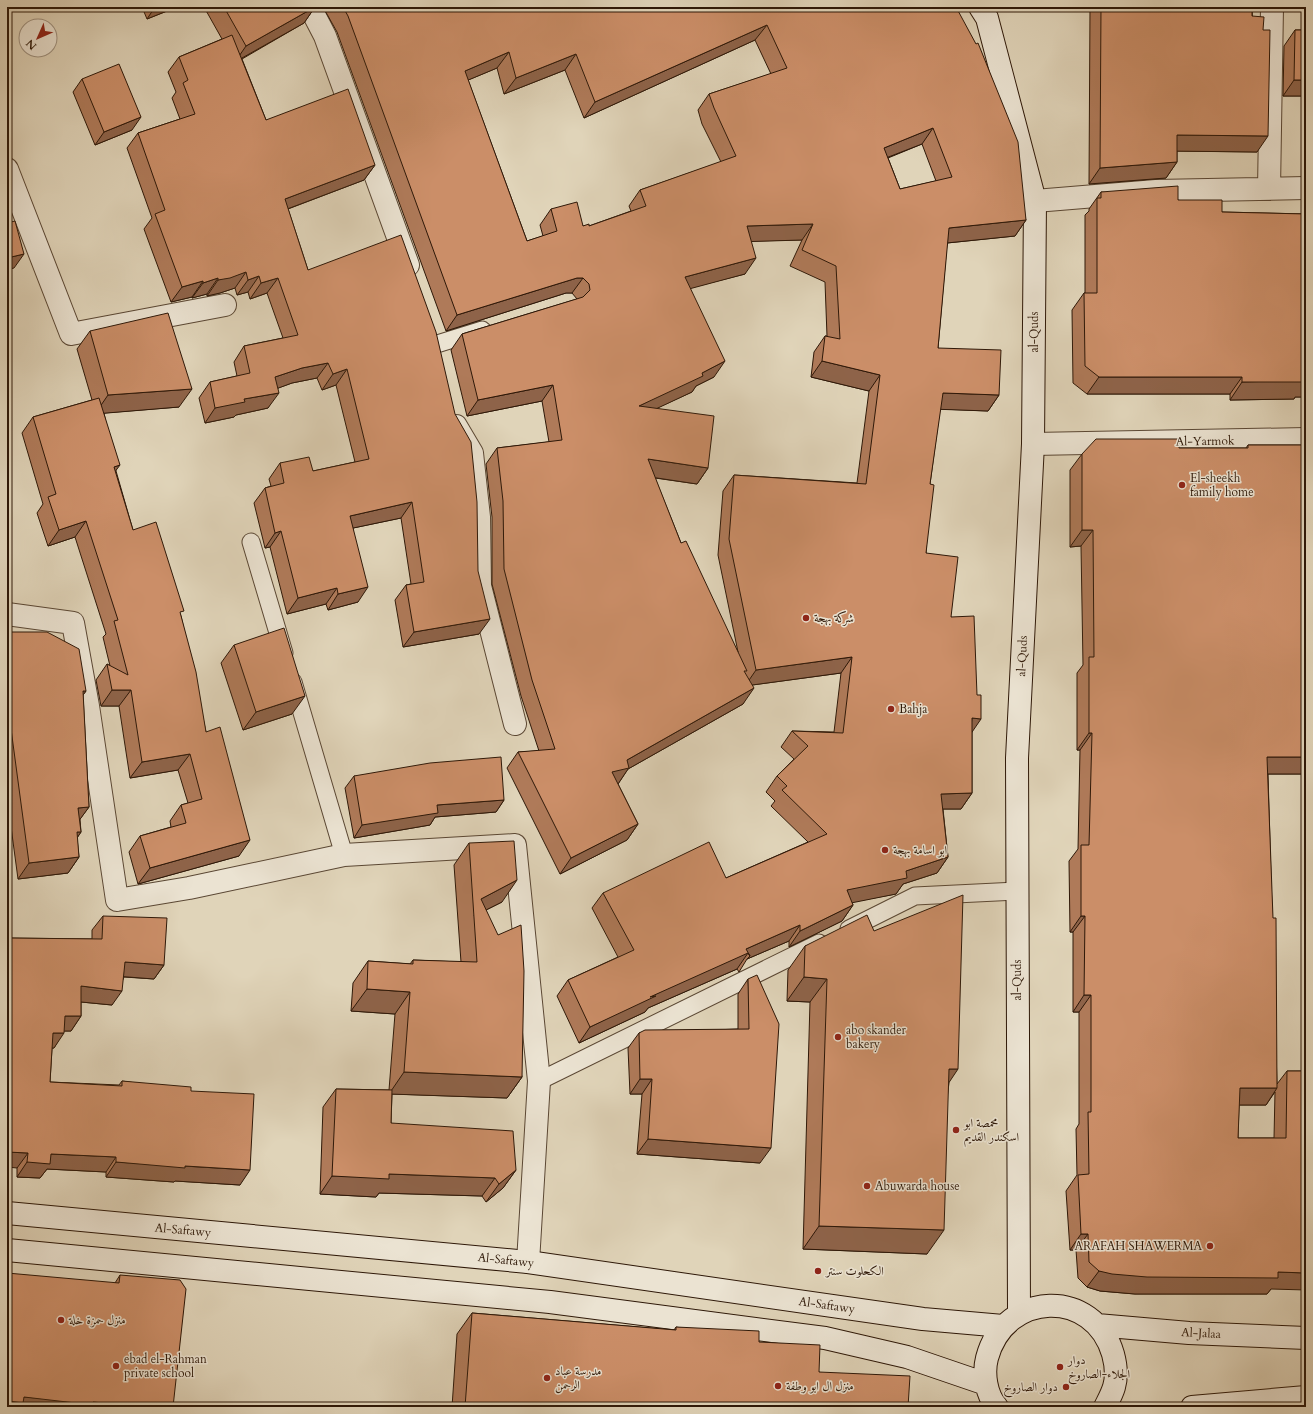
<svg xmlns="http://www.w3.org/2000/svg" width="1313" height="1414" viewBox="0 0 1313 1414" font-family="Cardo,Amiri,serif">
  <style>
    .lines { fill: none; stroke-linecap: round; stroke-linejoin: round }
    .service-casing { stroke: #5a4734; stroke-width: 19 }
    .minor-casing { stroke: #5a4734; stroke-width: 24 }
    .tertiary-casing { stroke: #5a4734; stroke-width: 24 }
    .secondary-casing { stroke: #2e1808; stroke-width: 24 }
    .service { stroke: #ebe3d2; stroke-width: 17 }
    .minor { stroke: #ebe3d2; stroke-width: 22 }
    .tertiary { stroke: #ebe3d2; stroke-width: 22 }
    .secondary { stroke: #ebe3d2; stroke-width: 22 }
    .wall { fill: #af7a59; stroke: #2e1808; fill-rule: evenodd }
    .shaded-wall { fill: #8e6349; stroke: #2e1808 }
    .building { fill: #cb8e68; stroke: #2e1808; fill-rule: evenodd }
    .poi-dot { fill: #8f2418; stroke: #ebe3d2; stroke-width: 1.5 }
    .labels { text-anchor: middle; stroke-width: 3; stroke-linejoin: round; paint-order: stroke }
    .street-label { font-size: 12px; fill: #2e1808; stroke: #ebe3d2 }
    .poi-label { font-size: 12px; fill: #2e1808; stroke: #ebe3d2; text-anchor: start }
  </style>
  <rect width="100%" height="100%" fill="#e0d4b9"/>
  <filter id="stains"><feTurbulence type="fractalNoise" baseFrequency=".005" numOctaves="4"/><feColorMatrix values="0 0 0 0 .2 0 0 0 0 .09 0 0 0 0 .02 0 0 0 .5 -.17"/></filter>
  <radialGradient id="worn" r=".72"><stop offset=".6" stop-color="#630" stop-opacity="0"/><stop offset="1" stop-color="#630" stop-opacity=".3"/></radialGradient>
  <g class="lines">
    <g class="service-casing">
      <path id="service" d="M437,344L482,330
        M251,542L284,653
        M293,682L344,855
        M849,929L915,896L1017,891
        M539,1081L819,943"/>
    </g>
    <g class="minor-casing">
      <path id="minor" d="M310,7L325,36L408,265
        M7,169L71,334L225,305
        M1269,189L1272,7
        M1035,201L1156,191L1306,188
        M456,426L472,453L479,517L480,586L515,724
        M7,614L73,623L88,706L117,900L189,888L344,855L515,845L539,1081L528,1262"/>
    </g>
    <g class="tertiary-casing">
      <path id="tertiary" d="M1033,444L1306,439"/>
    </g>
    <g class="secondary-casing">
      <path id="secondary" d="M980,7L987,18L1035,201L1033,444L1017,758L1019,1313
        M7,1213L528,1262L923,1319L1003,1326
        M7,1250L550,1302L825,1338L907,1357L986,1384
        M1097,1325L1189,1333L1306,1338
        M997,1407C986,1395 983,1373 987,1358C1005,1290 1094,1288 1113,1354C1116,1365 1117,1377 1114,1387C1112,1394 1108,1401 1105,1407
        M1192,1407L1306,1397"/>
    </g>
    <use href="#service" class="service"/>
    <use href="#minor" class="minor"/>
    <use href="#tertiary" class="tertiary"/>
    <use href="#secondary" class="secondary"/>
  </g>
  <path class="wall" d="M142,7H177L147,19Z
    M204,7H315L304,23L242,59L266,120L375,165L364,180L288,209L308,270L479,634L403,647L395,600L406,585L411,584L401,518L353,528L358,602L328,610L326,604L287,614L270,547L265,548L254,503L265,488L271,486L269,479L280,463L313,471L355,462L336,385L322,390L317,378L292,383L278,388L268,408L236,415L234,417L205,423L199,398L210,382L237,376L234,362L244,346L283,338L267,293L250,299L248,292L237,295L235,288L220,293L207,296V294L192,298V297L171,302L144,229L152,218L127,148L138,133L180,119L172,98L176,92L168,72L179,57L222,39Z
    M323,7H956L1026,220L1015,236L947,243L938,348L999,395L988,411L940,409L930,484L926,553L951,617L972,732V793L961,809H943L948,857L937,873L903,884L896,894L852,902L853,905L842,921L789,947V941L747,959L739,972L737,969L648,1008L645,1012L579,1043L557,996L568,980L618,957L592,908L603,893L726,878L808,842L771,806L775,801L766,792L777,776L794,759L781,747L792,731L834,732L841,673L752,685L743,704L628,769L618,784L638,824L627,840L560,874L507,768L518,752L539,751L521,696L492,584V517L486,464L497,448L549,442L542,401L467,416L451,350L462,334L577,299L572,293H566L446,331L337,32ZM755,40L771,74L709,94L698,110L702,124L721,162L640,190L629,206L631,211L589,226H583L551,209L540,225L543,236L527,241L468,80L497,68L504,94L565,70L584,118ZM922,144L936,181L900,189L888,158ZM802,240L790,266L825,282L827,336H825L814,352L811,377L869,391L857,483L734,475L723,491L718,555L738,652L681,543L655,478L697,484L708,468L657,408L692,392L696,386L714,377L690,288L745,274L751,241Z
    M1090,7H1252L1257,152L1177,151V162L1166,178L1089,184Z
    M1302,7H1306V96H1283L1284,46L1295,30H1304Z
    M82,79L132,130L95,145L73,92Z
    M1101,192L1178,200L1222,212L1306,214V397H1295L1294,399L1230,400V394H1087L1073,383L1072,310L1084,293H1085V215L1089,211V209Z
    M90,331L179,407L104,413L116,471L133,530L181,616L206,732L239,856L138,884L129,852L140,836L171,827L170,821L181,805L188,803L178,770L130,778L119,706H101L96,680L107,664L110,666L103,637L106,634L75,537L48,546L37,513L43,504L22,433L33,417L92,400L77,349Z
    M1248,445H1306V774H1268L1277,1084L1287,1071H1306L1271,1289L1267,1294H1135L1100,1291L1087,1287L1078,1278L1076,1250H1070L1066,1191L1077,1175L1076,1129L1079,1124V1012H1073V932H1070L1069,861L1078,849L1080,750H1077V673L1083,665L1081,546L1070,547V470L1082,454L1179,448H1246ZM1275,1092L1274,1138H1238L1239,1105H1266Z
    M7,632L86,691L83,695L89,807L80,819L81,832L77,838L79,857L68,873L18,879L7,797Z
    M234,645L292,714L243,730L221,663Z
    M354,776L504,800L496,812L435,817L430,825L354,838L345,788Z
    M469,843L502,902L486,910L522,1077L507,1098L392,1094L391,1123L516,1170L503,1188L486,1202L482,1196L379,1193L376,1197L320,1194L323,1107L336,1089L389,1090L395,1014L351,1011L353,983L368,961L410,964L413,960L461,962L454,865Z
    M103,916L164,965L154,979L124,977L112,1005L81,1002V1016L71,1031H64L54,1048H52L50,1082L119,1085L122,1081L191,1091L240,1185L175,1181L174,1182L106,1177V1172L47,1169L40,1178L17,1177V1168L8,938L92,939V930Z
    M874,931L949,1083L927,1254L803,1249L810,1002L787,1001L788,970L805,946Z
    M748,979L760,1163L637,1154L642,1094H630L628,1048L639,1033L738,1029V994Z
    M120,1275L173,1407L115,1283Z
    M472,1313L674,1330L676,1327L759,1342L819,1372L908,1407H452L457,1334Z"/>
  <path class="shaded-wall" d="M155,7H177L147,19Z
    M315,7L304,23L235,62L246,46Z
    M767,25L755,40L584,118L595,102Z
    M509,52L497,68L454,86L465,71Z
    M576,54L565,70L504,94L516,78Z
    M1294,80H1306V96H1283Z
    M141,117L132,130L95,145L104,132Z
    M933,128L922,144L873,163L884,148Z
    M1177,135L1268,136L1257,152L1165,151Z
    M1177,162L1166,178L1089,184L1100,168Z
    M375,165L364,180L274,214L285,199Z
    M1026,220L1015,236L937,244L949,228Z
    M813,224L802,240L736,242L747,226Z
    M24,254L14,268L7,270V258Z
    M756,258L745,274L674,293L685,277Z
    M246,272L235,288L220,293L207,296L218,280Z
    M259,276L248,292L237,295L248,280Z
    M218,278L207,294L192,298L203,283Z
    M278,278L267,293L250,299L261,283Z
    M577,278H583L572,293H566L446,331L457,315Z
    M203,281L192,297L171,302L182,287Z
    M725,361L714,377L696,386L692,392L628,422L639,406L702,373Z
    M822,361L880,375L869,391L811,377Z
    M328,363L317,378L292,383L265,393L275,377L302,368Z
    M347,369L336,385L322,390L333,374Z
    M1099,377H1242L1230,394H1087Z
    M1306,380V397H1295L1294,399L1230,400L1242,382Z
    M553,385L542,401L467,416L478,400Z
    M192,389L179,407L95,414L108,395Z
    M279,393L268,408L236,415L234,417L205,423L215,408L244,399Z
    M943,393L999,395L988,411L931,409Z
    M648,459L708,468L697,484L637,475Z
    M120,465L108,481L114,467Z
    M412,502L401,518L339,531L350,516Z
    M86,521L75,537L48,546L59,530Z
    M1082,530H1093L1081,546L1070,547Z
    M281,531L270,547L265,548L275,533Z
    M368,587L358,602L328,610L338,594Z
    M337,588L326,604L287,614L298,598Z
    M490,619L479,634L403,647L414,632Z
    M852,657L841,673L745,686L756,670Z
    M754,688L743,704L628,769L618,784L601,788L612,772L627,760Z
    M112,690H131L119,706H101Z
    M83,691H86L75,706Z
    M305,696L292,714L243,730L256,712Z
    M972,718L981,719L970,735Z
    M1089,733H1092L1080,750H1077Z
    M190,754L178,770L130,778L142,762Z
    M1267,757H1306V774H1256Z
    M972,793L961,809H930L941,794Z
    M504,800L496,812L435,817L430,825L354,838L362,825L437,805Z
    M89,807L78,822V808Z
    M638,824L627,840L560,874L571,858Z
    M77,832H81L70,848Z
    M250,840L239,856L138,884L150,868Z
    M79,857L68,873L18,879L29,863Z
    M948,857L937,873L903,884L896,894L836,906L847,890L906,871Z
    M517,880L502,902L474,916L481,899Z
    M853,905L842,921L789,947L800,931Z
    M1081,916H1085L1073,932H1070Z
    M800,925L789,941L747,959L750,956L748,953L737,969L648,1008L645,1012L579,1043L590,1027L746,949Z
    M125,962L164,965L154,979L115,976Z
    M804,977L827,979L810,1002L787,1001Z
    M81,986L122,991L112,1005L71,1001Z
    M367,989L410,992L395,1014L351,1011Z
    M1084,995H1091L1079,1012H1073Z
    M65,1016H81L71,1031H54Z
    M53,1033H64L54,1048H43Z
    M949,1069H958L942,1093Z
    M404,1072L522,1077L507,1098L389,1094Z
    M640,1079H652L642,1094H630Z
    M1240,1088H1277L1266,1105H1228Z
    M648,1139L771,1148L760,1163L637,1154Z
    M7,1152L28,1153L17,1168L7,1167Z
    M51,1154L116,1157L106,1172L47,1169L40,1178L17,1177L27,1162Z
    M116,1162L250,1170L240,1185L175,1181L174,1182L106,1177Z
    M516,1170L503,1188L486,1202L499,1184Z
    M389,1174L495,1178L482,1196L379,1193L376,1197L320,1194L332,1176Z
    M819,1226L944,1230L927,1254L803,1249Z
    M1081,1234H1088L1076,1250H1070Z
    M1099,1271L1278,1272L1306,1273V1290L1271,1289L1267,1294H1135L1100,1291L1087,1287Z
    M24,1397L93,1402L145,1407H7V1401Z"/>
  <path class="building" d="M224,7H315L246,46Z
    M343,7H956L976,44L978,43L1018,142L1026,220L949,228L938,348L1001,350L999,395L943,393L930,484L934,485L926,553L958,557L951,617L974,616L977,695H981V719L972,718V793L941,794L948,857L906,871L907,878L847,890L853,905L800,931V925L746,949L750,956L748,953L650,997L656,996L590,1027L568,980L634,950L603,893L709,842L726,878L827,834L782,790L787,786L777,776L808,746L792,731L843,733L852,657L756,670L729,539L734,475L866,484L880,375L822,361L825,336L840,339L836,266L802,250L813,224L747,226L756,258L685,277L725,361L702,373L703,376L639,406L714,416L708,468L648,459L681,543L686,541L747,671H744L754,688L627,760L629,768L612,772L638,824L571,858L518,752L555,749L532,680L504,569L503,501L497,448L562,440L553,385L478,400L462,334L583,297L590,290L589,284L583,278H577L457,315L348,16ZM767,25L787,68L709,94L714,108L736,156L640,190L646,206L589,226V224L583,226L577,202L551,209L557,231L527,241L465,71L509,52L516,78L576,54L595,102ZM933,128L952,177L900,189L884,148Z
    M1101,7H1252V16L1264,17L1263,30H1270L1268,136L1177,135V162L1100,168Z
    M1295,30H1306V80H1294Z
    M232,35L266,120L348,89L375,165L285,199L308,270L401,235L436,332L455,414L471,442L477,502L478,571L490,619L414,632L406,585L424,582L412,502L350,516L368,587L338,594L337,588L298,598L281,531L275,533L265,488L284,483L280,463L309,457L313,471L369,459L347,369L333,374L328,363L302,368L275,377L279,393L244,399L245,402L215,408L210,382L250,373L244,346L298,335L278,278L261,283L259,276L248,280L246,272L230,278L218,280V278L203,283V281L182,287L155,214L165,210L138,133L195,114L183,83L188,80L179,57Z
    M119,64L141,117L104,132L82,79Z
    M1178,186V200H1222V212L1306,214V382H1242V377H1099L1085,366L1084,293H1097V198H1101V192Z
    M15,221L24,254L7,258V223Z
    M168,313L192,389L108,395L90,331Z
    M99,398L120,465L114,467L133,530L156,522L184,611L180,612L196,672L206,732L220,727L250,840L150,868L140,836L186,823L181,805L202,799L190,754L142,762L131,690H112L107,664L128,675L114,621L118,620L86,521L59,530L48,497L56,494L33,417Z
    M1096,439H1179V448H1248V445H1306V757H1267L1273,918H1276L1277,1088H1240L1238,1138H1286L1287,1071H1306V1273L1278,1272V1278L1147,1277L1112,1274L1099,1271L1089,1262L1088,1234H1081L1078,1175L1089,1174L1088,1112H1091V995H1084L1085,916H1081V845H1089L1092,733H1089V657H1094L1093,530H1082V454Z
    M284,628L305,696L256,712L234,645Z
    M7,632H47L79,649L86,691H83L89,807L78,808L81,832H77L79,857L29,863L7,699Z
    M501,757L504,800L437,805L438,813L362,825L354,776L430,763Z
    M514,841L517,880L481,899L498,935L521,925L524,971L522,1077L404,1072L410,992L367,989L368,961L413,964V960L477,962L469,843Z
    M963,895L958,1069H949L944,1230L819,1226L827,979L804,977L805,946L867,915L874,931Z
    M7,906H8V938L102,939L103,916L167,918L164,965L125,962L122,991L81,986V1016H65L64,1033H53L50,1082L122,1086V1081L191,1087V1091L254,1094L250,1170L185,1166V1168L116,1162V1157L51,1154L50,1164L27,1162L28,1153L7,1152Z
    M757,975L779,1024L771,1148L648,1139L652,1079H640L639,1033L645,1030L749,1029L748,979Z
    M336,1089L392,1090L391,1123L513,1131L516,1170L499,1184L495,1178L389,1174V1179L332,1176Z
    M7,1273L119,1283L120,1275L180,1280L186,1289L173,1407H145L93,1402V1405L24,1397L23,1403L7,1401Z
    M472,1313L676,1330V1327L759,1331V1342L820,1345L819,1372L910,1376L908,1407H465Z"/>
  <g class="poi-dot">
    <circle cx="1182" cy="485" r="4"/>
    <circle cx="806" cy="618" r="4"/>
    <circle cx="891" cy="709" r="4"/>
    <circle cx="885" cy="850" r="4"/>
    <circle cx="838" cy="1037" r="4"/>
    <circle cx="956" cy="1130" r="4"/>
    <circle cx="867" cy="1186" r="4"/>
    <circle cx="1210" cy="1246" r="4"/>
    <circle cx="818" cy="1271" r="4"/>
    <circle cx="61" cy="1320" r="4"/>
    <circle cx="116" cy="1366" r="4"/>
    <circle cx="1060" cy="1367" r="4"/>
    <circle cx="547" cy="1378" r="4"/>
    <circle cx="778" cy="1386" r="4"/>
    <circle cx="1066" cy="1387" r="4"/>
  </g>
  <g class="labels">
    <g class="street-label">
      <text transform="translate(1034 332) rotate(-90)" y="4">al-Quds</text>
      <text transform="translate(1205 441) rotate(-1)" y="4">Al-Yarmok</text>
      <text transform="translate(1022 656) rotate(-87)" y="4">al-Quds</text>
      <text transform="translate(1017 980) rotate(-90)" y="4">al-Quds</text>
      <text transform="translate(183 1230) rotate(5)" y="4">Al-Saftawy</text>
      <text transform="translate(506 1260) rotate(6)" y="4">Al-Saftawy</text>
      <text transform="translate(827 1305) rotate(8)" y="4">Al-Saftawy</text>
      <text transform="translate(1201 1333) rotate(3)" y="4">Al-Jalaa</text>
    </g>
    <g class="poi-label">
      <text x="1190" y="482">El-sheekh<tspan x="1190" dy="14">family home</tspan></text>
      <text x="814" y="622">شركة بهجة</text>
      <text x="899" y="713">Bahja</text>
      <text x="893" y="854">ابو اسامة بهجة</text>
      <text x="846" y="1034">abo skander<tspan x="846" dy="14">bakery</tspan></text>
      <text x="964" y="1127">محمصة ابو<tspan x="964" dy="14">اسكندر القديم</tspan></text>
      <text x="875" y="1190">Abuwarda house</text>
      <text x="1202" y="1250" text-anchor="end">ARAFAH SHAWERMA</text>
      <text x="826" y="1275">الكحلوت سنتر</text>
      <text x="69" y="1324">منزل حمزة خلة</text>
      <text x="124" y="1363">ebad el-Rahman<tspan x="124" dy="14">private school</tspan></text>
      <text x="1068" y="1364">دوار<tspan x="1068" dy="14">الجلاء-الصاروخ</tspan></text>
      <text x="555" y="1375">مدرسة عباد<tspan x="555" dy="14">الرحمن</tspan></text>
      <text x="786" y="1390">منزل ال ابو وطفة</text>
      <text x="1058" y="1391" text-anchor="end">دوار الصاروخ</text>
    </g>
  </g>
  <rect width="1313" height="1414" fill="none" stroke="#e0d4b9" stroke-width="24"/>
  <rect x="8" y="8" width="1297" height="1398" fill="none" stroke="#2e1808" stroke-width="2"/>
  <rect x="12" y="12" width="1289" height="1390" fill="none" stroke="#2e1808"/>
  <g transform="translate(38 38) rotate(225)"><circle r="19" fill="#ebe3d2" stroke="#9f9281"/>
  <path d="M0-3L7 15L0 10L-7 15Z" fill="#8f2418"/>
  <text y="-6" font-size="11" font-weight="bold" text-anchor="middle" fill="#2e1808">N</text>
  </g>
  <rect width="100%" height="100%" filter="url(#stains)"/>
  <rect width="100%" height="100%" fill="url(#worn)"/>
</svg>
